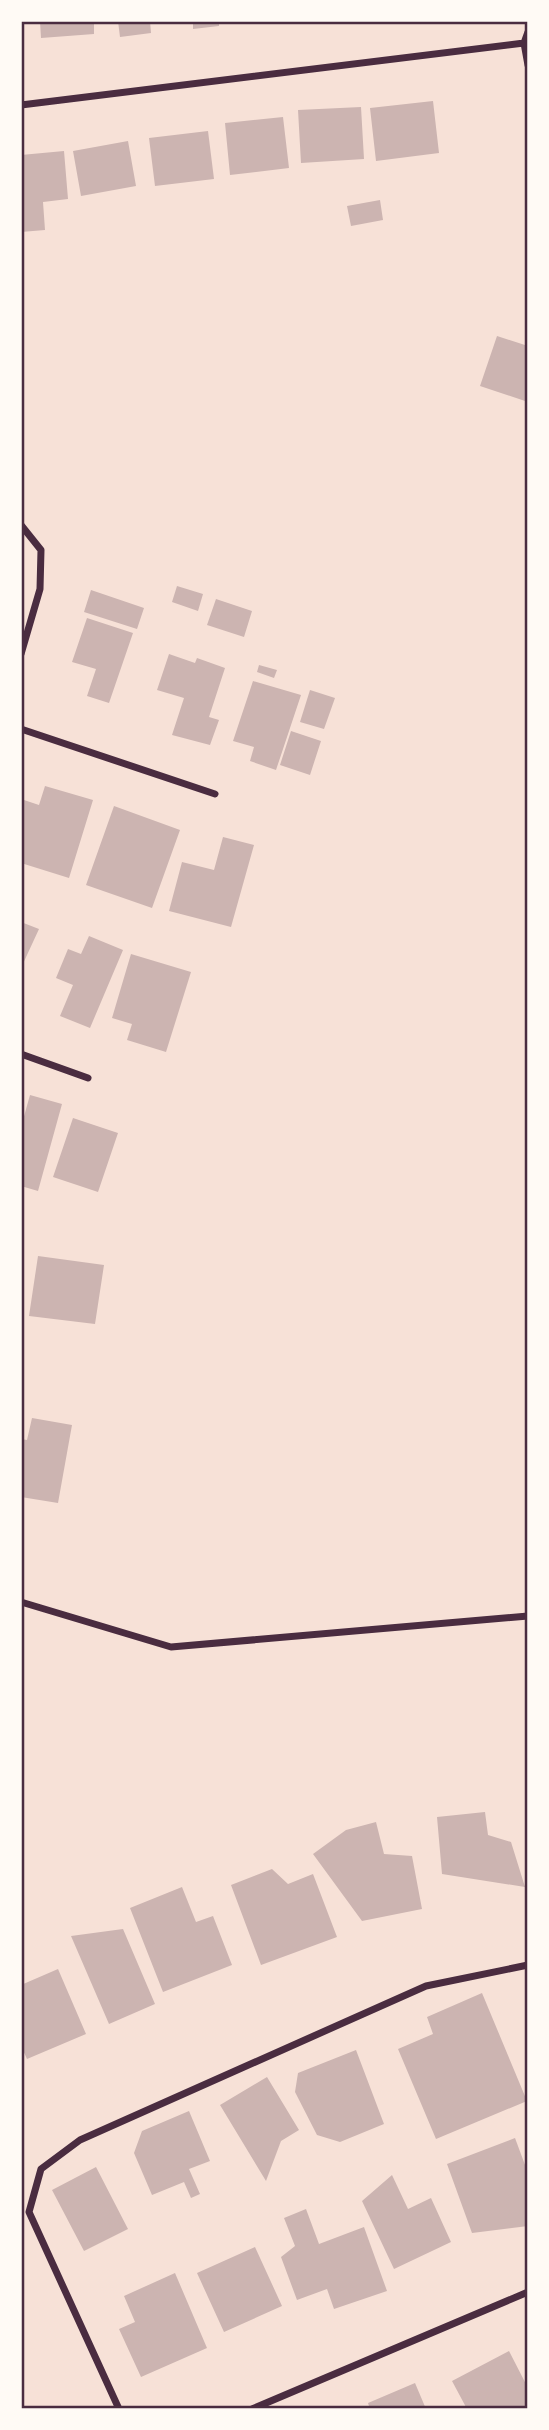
<svg xmlns="http://www.w3.org/2000/svg" width="549" height="2430" viewBox="0 0 549 2430" font-family="'DM Sans',sans-serif">
  <style>
    .building { fill: #ccb4b1 }
    .lines { fill: none; stroke-linecap: round; stroke-linejoin: round }
    .minor { stroke: #4a2c40; stroke-width: 7 }
    .neatline { fill: none; stroke: #4a2c40; stroke-width: 2.5 }
  </style>
  <rect width="100%" height="100%" fill="#f7e1d7"/>
  <path class="building" d="M40,21H94V34L41,38Z
    M118,21H150L151,33L120,37Z
    M193,21H219V26L193,29Z
    M433,101L439,153L376,161L370,108Z
    M361,107L364,159L301,163L298,110Z
    M283,117L289,168L230,175L225,123Z
    M208,131L214,179L155,186L149,138Z
    M128,141L136,186L81,196L73,151Z
    M64,151L68,199L43,202L45,230L21,232V155Z
    M380,200L383,220L351,226L347,206Z
    M497,336L528,346V402L480,386Z
    M177,586L203,594L198,611L172,602Z
    M91,590L144,608L137,629L84,612Z
    M216,599L252,611L244,637L207,625Z
    M87,618L133,633L109,703L87,696L96,669L72,662Z
    M169,654L195,663L197,658L225,668L209,717L219,720L210,745L172,735L184,698L157,690Z
    M259,665L277,670L274,678L257,672Z
    M253,681L301,695L276,770L250,761L254,747L233,741Z
    M310,690L335,698L324,729L300,722Z
    M291,731L321,741L310,775L280,765Z
    M45,786L93,800L69,878L21,863V799L39,805Z
    M114,806L180,830L152,908L86,885Z
    M223,837L254,845L231,927L169,911L182,862L214,870Z
    M21,922L39,929L21,968Z
    M89,936L123,950L90,1028L60,1016L73,985L56,978L68,949L81,954Z
    M131,954L191,972L166,1052L127,1040L132,1024L112,1018Z
    M30,1095L62,1104L38,1191L21,1186V1127Z
    M73,1118L118,1133L98,1192L53,1177Z
    M38,1256L104,1265L95,1324L29,1316Z
    M32,1418L72,1425L58,1503L21,1497V1439L27,1440Z
    M485,1812L488,1835L511,1842L525,1887L442,1874L437,1817Z
    M376,1822L384,1854L412,1856L422,1909L362,1921L313,1854L346,1830Z
    M272,1869L288,1884L313,1874L337,1937L261,1965L231,1885Z
    M182,1887L196,1922L213,1916L232,1965L163,1992L130,1908Z
    M123,1929L155,2004L109,2024L71,1936Z
    M58,1969L86,2034L27,2059L21,2046V1985Z
    M482,1993L527,2101L436,2139L398,2049L433,2034L427,2017Z
    M356,2050L384,2124L340,2142L317,2135L295,2092L298,2073Z
    M267,2077L299,2130L281,2141L266,2181L220,2105Z
    M189,2111L210,2161L189,2169L200,2194L191,2198L184,2182L152,2195L134,2153L142,2131Z
    M515,2138L528,2173V2226L472,2233L447,2164Z
    M96,2167L128,2229L84,2251L52,2190Z
    M392,2175L408,2209L431,2198L451,2242L394,2269L362,2201Z
    M306,2209L319,2244L364,2227L387,2291L334,2309L327,2289L297,2300L281,2257L295,2246L284,2218Z
    M255,2247L282,2306L224,2332L197,2273Z
    M175,2273L207,2348L141,2377L119,2329L135,2322L124,2296Z
    M509,2351L528,2388V2409H467L452,2381Z
    M415,2383L426,2409H370L368,2403Z"/>
  <g class="lines">
    <path class="minor" d="M528,32L524,43L528,65
      M21,105L524,43
      M21,525L41,550L40,589L21,654
      M21,729L215,794
      M21,1054L88,1078
      M21,1602L171,1647L528,1616
      M119,2409L29,2212L41,2169L80,2140L426,1986L528,1965
      M252,2409L528,2292"/>
  </g>
  <rect width="549" height="2430" fill="none" stroke="#fffaf5" stroke-width="46"/>
  <rect x="23" y="23" width="503" height="2384" class="neatline"/>
</svg>
